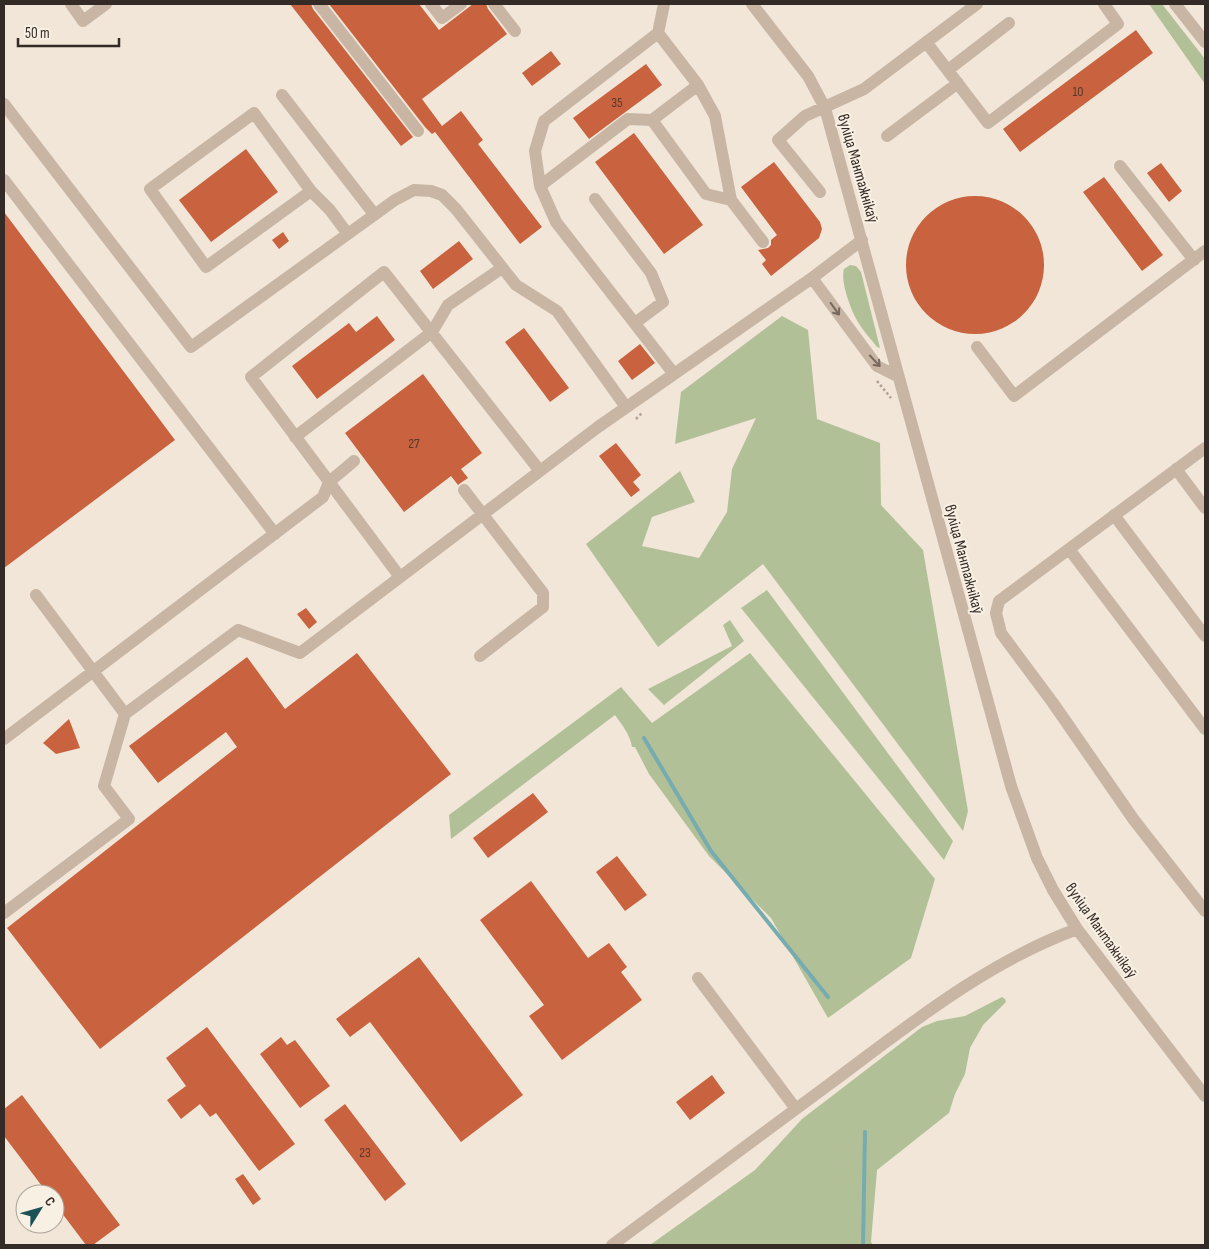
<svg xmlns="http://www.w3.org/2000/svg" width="1209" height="1249" viewBox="0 0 1209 1249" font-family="'Sofia Sans Condensed',sans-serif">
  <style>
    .green { fill: #b2c098 }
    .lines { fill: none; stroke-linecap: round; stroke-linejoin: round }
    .stream { stroke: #76acaf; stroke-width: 4 }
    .building { fill: #c8623f }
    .path { stroke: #b59f8e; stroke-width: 2.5; stroke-dasharray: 2.5 2.5; stroke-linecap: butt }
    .minor { stroke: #c9b5a4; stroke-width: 12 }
    .oneway { stroke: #78695f }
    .labels { text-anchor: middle; stroke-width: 4; stroke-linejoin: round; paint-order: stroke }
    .number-label { font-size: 14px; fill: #5a392c }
    .street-label { font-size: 16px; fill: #352b26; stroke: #f9f0e4 }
  </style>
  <rect width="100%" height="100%" fill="#f1e6d8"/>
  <path class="green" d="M1149,4H1162L1205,59V84Z
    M850,265L856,266L861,272L880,348L877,347C871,339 863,331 858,322C851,311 840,281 844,269Z
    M782,316L808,330L817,419L880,443L881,505L923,550L968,811L963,831L763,564L658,647L586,544L680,471L695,502L652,517L642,546L699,558L727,512L732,469L756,418L675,444L681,392Z
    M767,590L953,841L944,860L741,608Z
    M730,620L744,641L664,705L648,689L732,646L723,625Z
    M750,653L935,879L911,958L828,1018L771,918L709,856L649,774L635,747H632C630,734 622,725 615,715L451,839L449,815L621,687L652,723Z
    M1002,997L1005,999L1006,1002L983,1025L970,1048L965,1074L955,1094L949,1113L877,1170L871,1242L873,1245H650L755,1170L802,1119L922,1027L937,1021L965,1016Z"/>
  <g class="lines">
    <path class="stream" d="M644,738L711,851L828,997
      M863,1245L865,1132"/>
  </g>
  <path class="building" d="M290,4H311L313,9L413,137L401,146Z
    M329,4H419L439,30L473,4H486L488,9L507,34L422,99L442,126L461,111L483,140L478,144L542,227L520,244L435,132L432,134L425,127Z
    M1136,30L1153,53L1020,152L1003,129Z
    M551,51L561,64L532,86L522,73Z
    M646,64L662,85L589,139L573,118Z
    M634,133L703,225L664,254L595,162Z
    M246,149L278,192L211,242L179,200Z
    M774,162L820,222L822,229L819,238L771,276L762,264L766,260L758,250L768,248L771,245V240L777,235L741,187Z
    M1161,163L1182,191L1169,202L1147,173Z
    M1104,177L1163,255L1142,271L1083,192Z
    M906 265a69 69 0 1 1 138 0a69 69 0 1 1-138 0Z
    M4,212L175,440L4,568Z
    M283,232L289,241L279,249L272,240Z
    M459,241L473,259L433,289L420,271Z
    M377,316L395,340L317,399L292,366L349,323L356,332Z
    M524,328L569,388L550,402L505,342Z
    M640,344L655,363L632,380L618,361Z
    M423,374L482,453L461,469L468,478L462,482L458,485L451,476L404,512L345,433Z
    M616,443L641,475L633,482L640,490L631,497L599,456Z
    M306,608L317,622L309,629L297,614Z
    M357,653L451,774L100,1049L7,928L237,747L226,732L158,783L129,746L247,657L285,709Z
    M69,719L80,748L56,754L43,743Z
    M533,793L548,812L488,858L473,838Z
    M617,856L647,895L625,911L596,872Z
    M531,881L588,958L609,943L627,967L621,972L642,1000L562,1060L529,1016L544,1005L480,920Z
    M419,957L523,1095L461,1142L370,1022L350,1037L336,1019Z
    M207,1027L295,1144L259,1171L216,1113L210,1117L200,1104L181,1119L167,1100L186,1086L166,1058Z
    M281,1037L287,1045L295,1040L330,1086L300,1108L260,1054Z
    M712,1075L725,1093L690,1120L676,1102Z
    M22,1095L120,1225L93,1245H86L55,1204V1194H48L4,1136V1109Z
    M345,1104L406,1184L385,1201L324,1120Z
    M243,1174L261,1199L253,1205L235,1179Z"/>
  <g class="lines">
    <path class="path" d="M877,381L891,398
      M636,419L642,413"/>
    <path class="minor" d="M71,4L83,21L106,4
      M319,4L418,131
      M431,4L442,18L461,4
      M494,4L515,31
      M752,4L808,76L825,108L1011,786L1037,858L1053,890L1077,929L1205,1096
      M1175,4L1205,42
      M658,33L664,4
      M926,42L988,123L1118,24L1104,4
      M948,70L1009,23
      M282,95L374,214
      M4,104L191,347L395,200L414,190L431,191L442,195L456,209L516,285L557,311L626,407
      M652,120L698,85
      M887,136L958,83
      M1120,166L1194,260
      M4,180L275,534
      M540,186L628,119L652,120L706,194L731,200
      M311,191L206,267L150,189L254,113L311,191L330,210L347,233
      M820,192L778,140L805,116L864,89L977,4
      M595,199L651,273L663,302L635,323
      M812,278L877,366L897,376
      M977,347L1014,396L1205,251
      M674,374L556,222L540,186L535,151L544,121L658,33L698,85L715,116L731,200L763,242
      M295,437L432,332L448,305L502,268
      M1205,448L999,601L996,613L1001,633L1053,703L1134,820L1205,911
      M1176,469L1205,508
      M464,490L543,593V607L480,656
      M1114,515L1205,636
      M1069,549L1205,729
      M400,577L251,377L384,272L540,471
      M36,595L125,714
      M4,739L323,497L329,482L354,461
      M4,913L129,819L104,786L125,714L238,630L300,653L598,427L812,278L862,240
      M698,978L796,1109
      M612,1245C685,1191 759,1137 831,1083C909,1025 985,963 1077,929"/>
  </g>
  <defs><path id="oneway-shaft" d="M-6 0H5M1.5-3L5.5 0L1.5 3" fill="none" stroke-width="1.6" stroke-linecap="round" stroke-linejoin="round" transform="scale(1.25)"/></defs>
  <g class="oneway">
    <use href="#oneway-shaft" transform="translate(835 309) rotate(54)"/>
    <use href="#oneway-shaft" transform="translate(875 361) rotate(47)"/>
  </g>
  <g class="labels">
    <g class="number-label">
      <text x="1078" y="96">10</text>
      <text x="617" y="107">35</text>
      <text x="414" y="448">27</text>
      <text x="365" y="1157">23</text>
    </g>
    <g class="street-label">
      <text transform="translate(859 168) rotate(74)" y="6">вуліца Мантажнікаў</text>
      <text transform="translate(965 559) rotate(75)" y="6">вуліца Мантажнікаў</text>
      <text transform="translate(1102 930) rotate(55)" y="6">вуліца Мантажнікаў</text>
    </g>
  </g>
  <rect width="1209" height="1249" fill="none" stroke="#352b26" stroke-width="10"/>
  <g transform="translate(40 1209) rotate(53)"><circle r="24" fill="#f9f0e4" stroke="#aba198"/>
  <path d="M0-4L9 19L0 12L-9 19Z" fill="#1b5256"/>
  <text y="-8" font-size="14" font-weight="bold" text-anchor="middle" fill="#352b26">С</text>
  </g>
  <path d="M18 38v8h101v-8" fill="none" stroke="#352b26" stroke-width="2.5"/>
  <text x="25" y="38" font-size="15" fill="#352b26" stroke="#f9f0e4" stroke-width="4" paint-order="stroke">50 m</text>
</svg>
